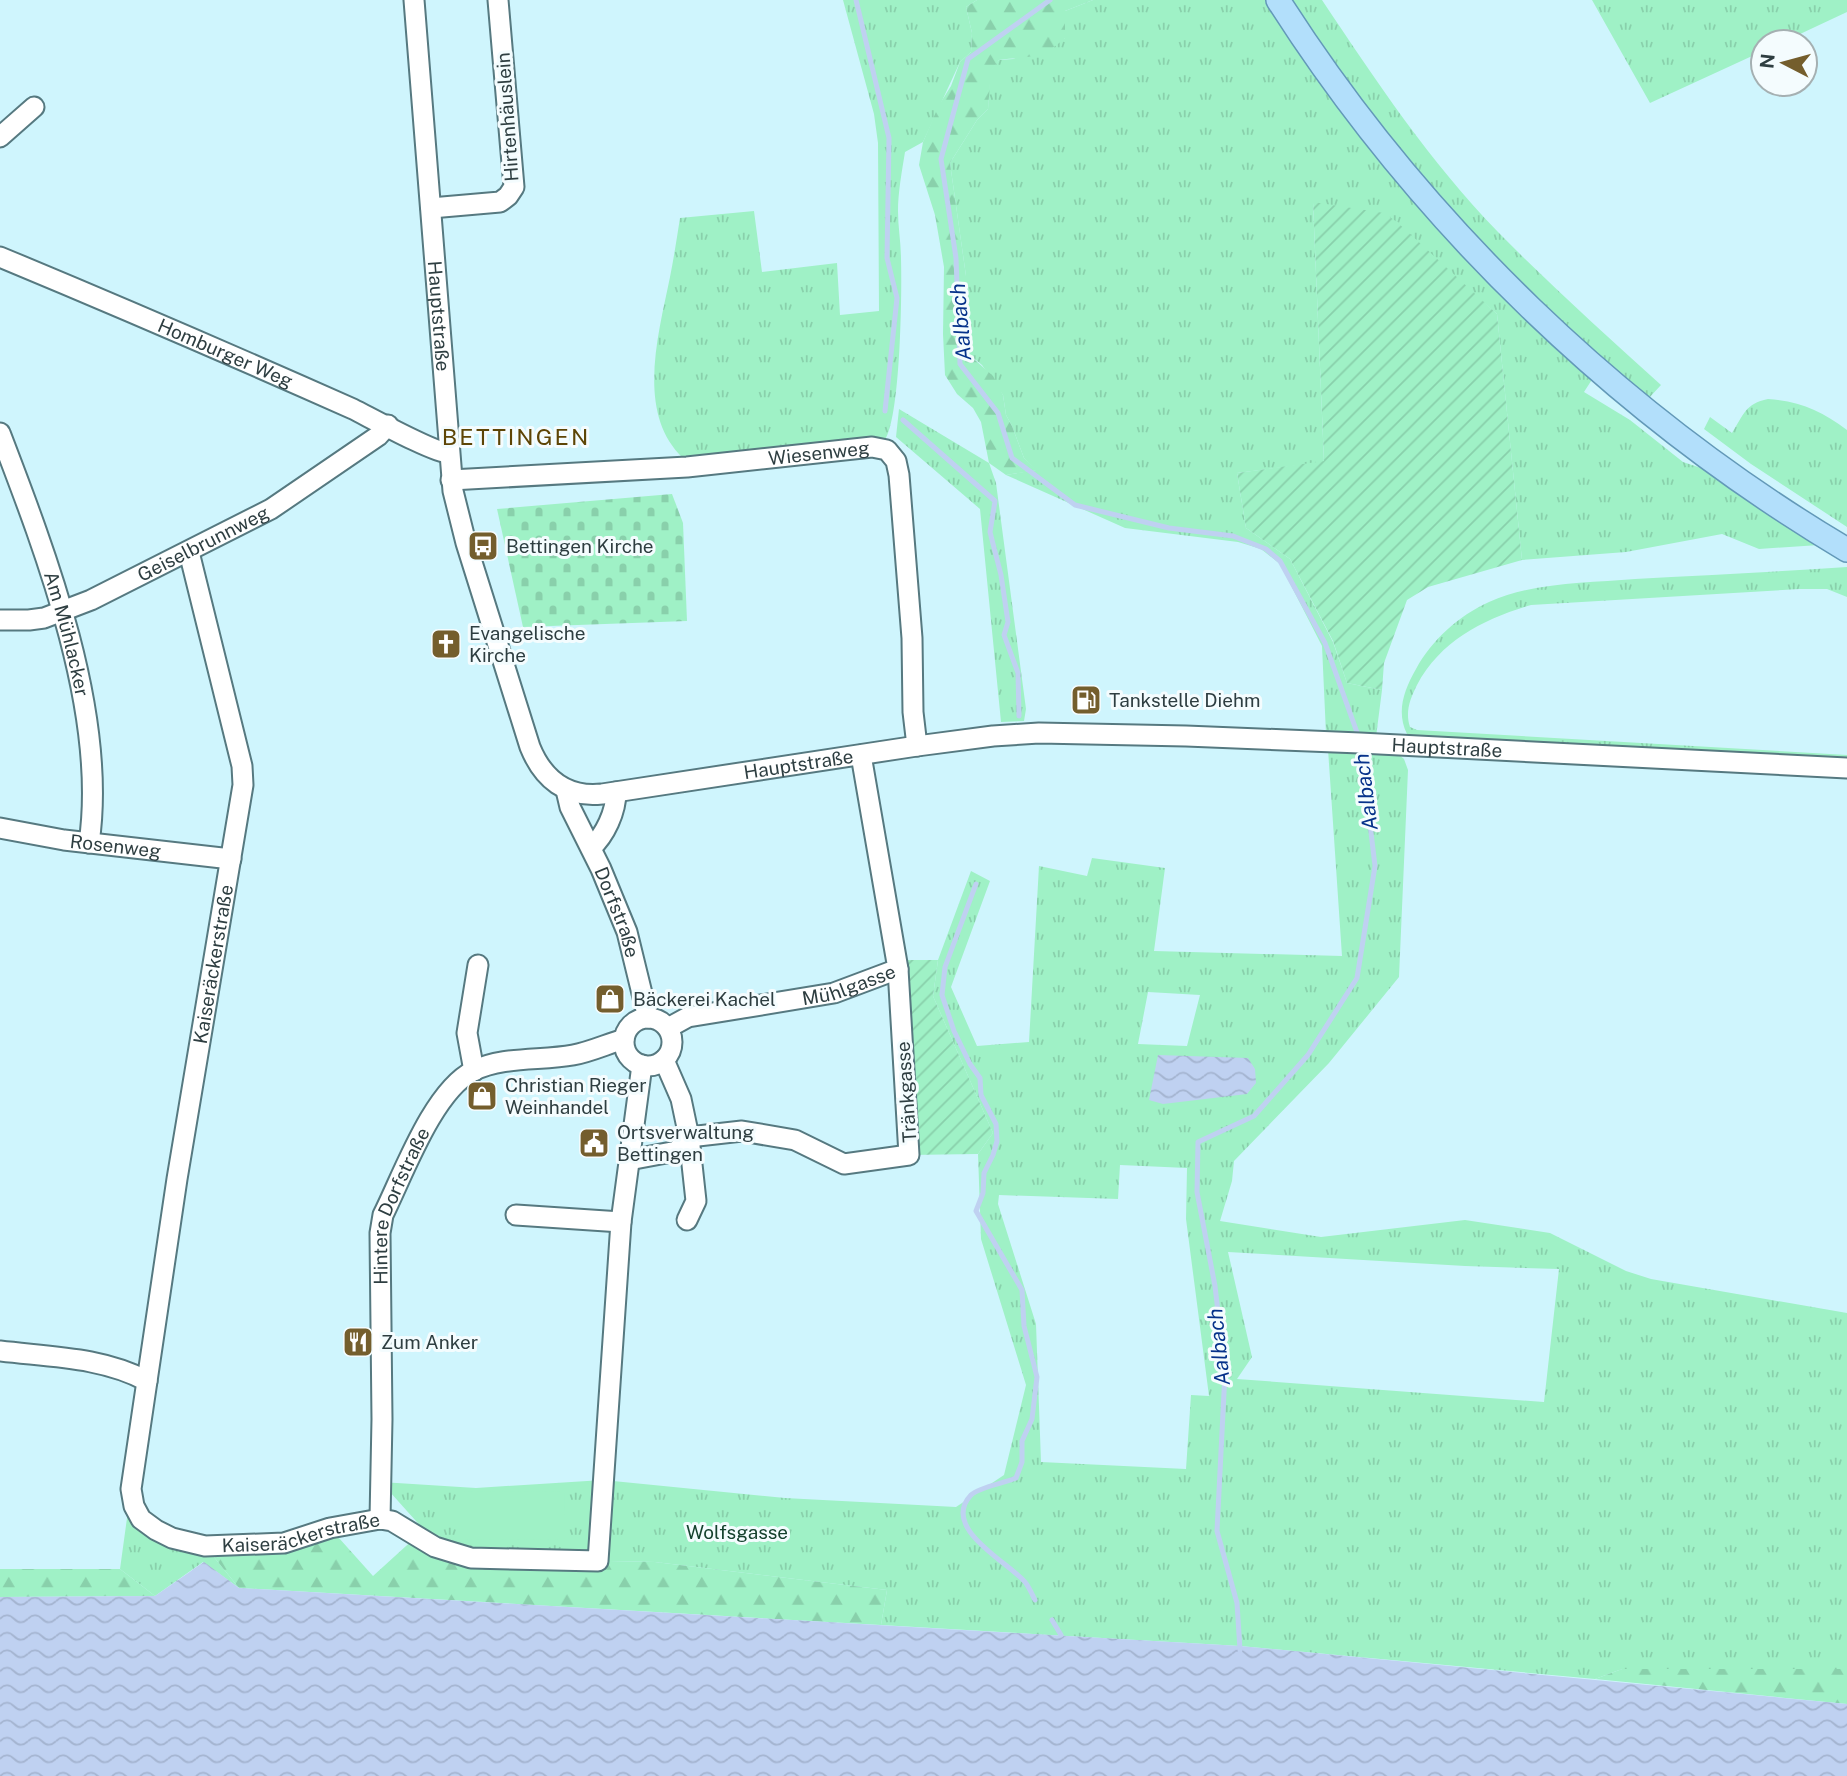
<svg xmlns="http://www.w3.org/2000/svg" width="1847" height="1776" viewBox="0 0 1847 1776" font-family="'Public Sans',sans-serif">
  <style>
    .grass { fill: url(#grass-tufts); fill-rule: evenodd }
    .forest { fill: url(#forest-firs) }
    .cemetery { fill: url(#cemetery-stones) }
    .garden { fill: url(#garden-furrows) }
    .pitch { fill: #9ff1c6 }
    .water { fill: url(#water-waves) }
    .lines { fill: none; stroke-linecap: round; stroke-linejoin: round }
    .stream { stroke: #bfd1f1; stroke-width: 5 }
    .minor-casing { stroke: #567980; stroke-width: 23 }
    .major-casing { stroke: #6399b8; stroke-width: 26 }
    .minor { stroke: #fff; stroke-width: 19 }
    .major { stroke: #b2dffb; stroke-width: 23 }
    .labels { text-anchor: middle; stroke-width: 6; stroke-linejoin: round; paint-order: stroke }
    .street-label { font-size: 19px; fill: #2e3e41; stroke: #f4fcfe }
    .poi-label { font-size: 19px; fill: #2e3e41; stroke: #f4fcfe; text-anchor: start }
    .park-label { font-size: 19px; fill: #15422e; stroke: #f4fcfe }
    .water-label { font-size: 21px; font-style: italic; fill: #05328a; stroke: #f4fcfe }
    .quarter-label { font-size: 23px; letter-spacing: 2px; fill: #5d4506; stroke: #f4fcfe }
  </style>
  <defs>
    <pattern id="grass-tufts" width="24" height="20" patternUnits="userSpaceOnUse" patternTransform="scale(1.75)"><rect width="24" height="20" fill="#9ff1c6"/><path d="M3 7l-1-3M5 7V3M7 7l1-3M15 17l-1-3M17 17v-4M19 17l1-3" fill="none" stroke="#89d0ab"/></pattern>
    <pattern id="forest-firs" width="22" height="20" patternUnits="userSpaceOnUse" patternTransform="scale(1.75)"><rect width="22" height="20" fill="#9ff1c6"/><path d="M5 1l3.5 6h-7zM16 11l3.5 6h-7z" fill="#89d0ab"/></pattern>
    <pattern id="cemetery-stones" width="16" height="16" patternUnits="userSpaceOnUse" patternTransform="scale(1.75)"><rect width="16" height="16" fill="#9ff1c6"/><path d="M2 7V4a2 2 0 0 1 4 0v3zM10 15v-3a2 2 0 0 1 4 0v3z" fill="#89d0ab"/></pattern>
    <pattern id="garden-furrows" width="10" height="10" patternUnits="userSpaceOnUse" patternTransform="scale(1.75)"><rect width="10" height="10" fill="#9ff1c6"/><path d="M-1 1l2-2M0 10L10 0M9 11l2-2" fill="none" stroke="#89d0ab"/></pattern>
    <pattern id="water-waves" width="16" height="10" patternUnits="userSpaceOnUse" patternTransform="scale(1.75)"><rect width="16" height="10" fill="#bfd1f1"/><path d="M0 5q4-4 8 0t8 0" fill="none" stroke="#a4b4d0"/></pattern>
  </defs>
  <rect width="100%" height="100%" fill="#cff5fd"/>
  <path class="grass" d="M843,0H977L966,7L972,33L971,52L960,62L923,142L905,152C902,171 898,192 898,211C898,227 901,243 901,259C902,288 901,430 882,443L683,458C635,413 659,332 670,277C674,257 677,237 680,218L754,211L762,272L837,263L840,315L879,311L878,143L874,114Z
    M1093,0H1267L1290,35L1593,378L1584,392L1630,420L1683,462L1713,472L1819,545L1759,549L1722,534L1626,552L1522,560L1497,314L1482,301L1313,203L1324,462L1237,473L1246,528L1290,559L1333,642L1347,683L1382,690L1376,737L1326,734L1322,646L1280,564L1261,549L1238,542L1125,528L1006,475L1036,470L1024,458L1012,426L1006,415L1003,395L982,365L966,352V276L950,163L977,120L988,109L990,71L999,60L1013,59L1065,38V11Z
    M1291,0H1322C1376,81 1430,162 1498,232C1550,285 1606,335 1661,385L1649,398C1557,322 1472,239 1397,147C1358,100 1325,50 1291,0Z
    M1592,0H1847V12L1783,42H1763V51L1650,103Z
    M1768,399C1800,401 1822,411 1847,430V527L1751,464L1704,429L1710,417L1732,433C1744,414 1745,404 1768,399Z
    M899,409L989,463L996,483L1026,709L1024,721L1001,722L980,509L896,437Z
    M1847,567V597L1827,589H1800L1531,605C1484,619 1441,640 1417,685C1410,699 1405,712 1410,727L1417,730L1847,755V760L1414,737L1407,734C1396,712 1404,690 1416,669C1432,640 1458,616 1489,602C1534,582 1587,583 1635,579C1706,575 1776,572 1847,567Z
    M1328,749L1398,754L1404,759L1408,770L1399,977L1329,1063L1234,1161L1232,1181L1220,1221L1321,1237L1465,1220L1550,1233L1626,1271L1651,1279L1847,1313V1669H1622L1595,1679L1240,1646L881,1625L887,1590L655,1562L471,1558L424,1530L381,1482L476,1488L603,1480L785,1498L956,1507L1004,1475L1026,1385L981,1239L978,1154L993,1133L933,996L938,960L971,871L990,881L951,987L977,1046L1029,1042L1039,866L1087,876L1092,858L1165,868L1154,951L1342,956ZM1148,992L1200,995L1187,1046L1138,1044ZM1120,1165L1187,1168L1186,1219L1209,1396L1191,1395L1186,1469L1041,1462L1036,1324L998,1204L999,1195L1118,1199ZM1228,1252L1465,1266L1559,1269L1544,1402L1237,1379L1252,1357Z
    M131,1489L141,1519L205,1546L239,1588L203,1562L155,1596L120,1569Z"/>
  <path class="forest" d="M977,0H1093L1065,11V38C1041,60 1029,56 999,60L991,71L988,109L977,120L950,163L966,276V352L993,376L1003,395L1006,415L1012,426L1024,458L1037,470L1006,475L989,463L981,422L973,408L957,394L945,375L943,334L944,267L935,215L919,165L923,142L939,105L951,86L960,62L971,52L972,33L966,7Z
    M330,1528L373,1576L417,1536L471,1558L655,1562L887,1590L881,1625L239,1588L205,1546Z
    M0,1569H120L155,1596L0,1597Z
    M1622,1669H1847V1704L1595,1679Z"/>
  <path class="cemetery" d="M672,494L683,523L687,621L523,627L497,509Z"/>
  <path class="garden" d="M1313,202L1384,213L1397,222L1497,314L1522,560L1428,587L1407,600L1384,663L1382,690L1347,683L1333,641L1290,559L1246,528L1237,473L1324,461Z
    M897,960H938L933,996L993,1133L978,1154L909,1155Z"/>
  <path class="pitch" d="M457,1491L565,1492L564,1540L457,1539Z"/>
  <path class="water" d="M1158,1055L1248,1058L1255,1069L1256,1083L1247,1094L1163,1104L1149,1100Z
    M204,1562L239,1588L1240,1646L1847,1704V1776H0V1597L155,1596Z"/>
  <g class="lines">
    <path class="stream" d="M856,0L889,138L887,258L897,298L885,411
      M1050,0L968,59L941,159L956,258L960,364L998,413L1012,458L1075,505L1169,528L1233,536L1266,549L1280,561L1325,643L1359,738
      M903,420L995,501L990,532L1001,575L1008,622L1004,635L1018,673L1019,716
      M976,884L945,967L942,995L954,1031L970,1064L980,1078L981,1095L996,1124L997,1141L993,1155L984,1173L983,1193L976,1211L1022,1290L1024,1326L1037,1377L1032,1419L1022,1441V1462L1016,1478C1005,1483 979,1487 971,1495C940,1528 1008,1562 1025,1582C1029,1587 1032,1594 1035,1600
      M1052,1620L1061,1635
      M1240,1650L1237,1603L1217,1531L1225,1373L1215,1286L1197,1192L1198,1142L1254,1116L1308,1055L1357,978L1375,866L1361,748"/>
    <g class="minor-casing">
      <g id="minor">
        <path id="s1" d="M414,0L453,491L466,543L530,747C543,779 566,798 602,794L917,746L993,736L1039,733L1186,736L1360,743L1847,768"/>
        <path d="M0,137L34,107"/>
        <path d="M431,208L500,202L508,196L514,187L498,0"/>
        <path id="s2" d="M0,257C118,306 236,357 353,409C371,418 434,453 449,453"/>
        <path id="s3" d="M0,433C46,553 108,714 89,843"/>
        <path id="s4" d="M451,480L687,467L872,447L887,450L896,461L899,475L912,638L913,712L917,746"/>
        <path id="s5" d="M0,620H29L44,618L91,600L271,509L378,436L388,425"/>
        <path id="s6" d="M566,790L570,807L601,869L627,932L648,1018"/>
        <path id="s7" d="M0,828L64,840L231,859"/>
        <path d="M591,848C605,835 616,812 616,792"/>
        <circle cx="648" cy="1042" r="24"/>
        <path id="s8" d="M668,1028L688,1017L834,993L898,969L861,755"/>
        <path d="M664,1060L681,1099L689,1137L742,1131L795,1140L844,1164L909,1155L898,969"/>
        <path d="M474,1071L467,1033L478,965"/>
        <path d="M629,1160L677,1151L689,1137L696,1201L687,1220"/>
        <path d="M516,1215L621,1222"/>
        <path id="s9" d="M0,1351C50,1357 102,1357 147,1381L131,1489L134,1506L141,1519L156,1530L172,1538L205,1546L284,1543L330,1528L380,1519L392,1521L435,1547L471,1558L598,1561L621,1222L642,1065"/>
        <path id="s10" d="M147,1381L177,1179L243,785L242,766L189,552"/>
        <path id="s11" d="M380,1519L382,1419L380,1233L383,1215C403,1175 433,1091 473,1071C503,1056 541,1061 573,1055C590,1052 607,1044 624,1039"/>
      </g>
    </g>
    <g class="major-casing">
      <path id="major" d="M1278,0C1420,223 1620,415 1847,550"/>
    </g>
    <use href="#minor" class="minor"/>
    <use href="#major" class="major"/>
  </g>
  <defs>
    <g id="bus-square" transform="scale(1.575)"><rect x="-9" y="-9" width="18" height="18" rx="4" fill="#745e2d" stroke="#f4fcfe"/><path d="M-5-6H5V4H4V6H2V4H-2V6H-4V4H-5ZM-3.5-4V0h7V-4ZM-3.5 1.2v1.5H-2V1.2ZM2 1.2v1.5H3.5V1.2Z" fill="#fff"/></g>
    <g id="church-square" transform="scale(1.575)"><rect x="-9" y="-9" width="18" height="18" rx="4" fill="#745e2d" stroke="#f4fcfe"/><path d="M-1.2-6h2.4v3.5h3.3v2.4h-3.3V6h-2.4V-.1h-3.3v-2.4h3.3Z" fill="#fff"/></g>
    <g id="fuel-square" transform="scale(1.575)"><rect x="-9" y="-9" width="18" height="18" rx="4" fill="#745e2d" stroke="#f4fcfe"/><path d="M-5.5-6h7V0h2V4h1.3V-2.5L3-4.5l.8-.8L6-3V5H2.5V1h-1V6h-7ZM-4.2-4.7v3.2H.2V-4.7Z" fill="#fff"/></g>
    <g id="shop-square" transform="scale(1.575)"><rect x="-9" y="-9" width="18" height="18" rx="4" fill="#745e2d" stroke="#f4fcfe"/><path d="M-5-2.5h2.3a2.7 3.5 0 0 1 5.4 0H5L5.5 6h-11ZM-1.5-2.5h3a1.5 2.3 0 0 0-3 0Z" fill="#fff"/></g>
    <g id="civic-square" transform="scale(1.575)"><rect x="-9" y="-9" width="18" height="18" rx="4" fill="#745e2d" stroke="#f4fcfe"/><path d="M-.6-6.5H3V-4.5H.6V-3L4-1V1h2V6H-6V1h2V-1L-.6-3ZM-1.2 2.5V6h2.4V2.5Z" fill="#fff"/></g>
    <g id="restaurant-square" transform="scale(1.575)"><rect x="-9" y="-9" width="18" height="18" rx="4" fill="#745e2d" stroke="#f4fcfe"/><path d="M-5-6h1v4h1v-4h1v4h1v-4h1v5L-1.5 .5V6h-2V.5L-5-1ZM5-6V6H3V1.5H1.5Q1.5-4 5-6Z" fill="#fff"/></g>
  </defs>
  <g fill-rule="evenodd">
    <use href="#bus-square" x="483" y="546"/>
    <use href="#church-square" x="446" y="644"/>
    <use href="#fuel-square" x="1086" y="700"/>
    <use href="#shop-square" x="610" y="999"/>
    <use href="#shop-square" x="482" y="1096"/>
    <use href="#civic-square" x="594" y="1143"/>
    <use href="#restaurant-square" x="358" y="1342"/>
  </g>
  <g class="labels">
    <g class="street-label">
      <text transform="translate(507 117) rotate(-94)" y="7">Hirtenhäuslein</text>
      <text dy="7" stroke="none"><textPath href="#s1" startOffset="317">Hauptstraße</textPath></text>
      <text dy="7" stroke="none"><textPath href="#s2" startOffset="245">Homburger Weg</textPath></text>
      <text dy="7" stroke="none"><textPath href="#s4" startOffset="369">Wiesenweg</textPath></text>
      <text dy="7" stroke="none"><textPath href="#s5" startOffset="220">Geiselbrunnweg</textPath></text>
      <text dy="7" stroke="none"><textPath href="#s3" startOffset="212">Am Mühlacker</textPath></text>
      <text dy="7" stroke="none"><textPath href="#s1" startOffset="1703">Hauptstraße</textPath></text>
      <text dy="7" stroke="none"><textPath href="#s1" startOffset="1052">Hauptstraße</textPath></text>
      <text dy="7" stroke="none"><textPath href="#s7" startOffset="117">Rosenweg</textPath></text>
      <text dy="7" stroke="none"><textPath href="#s6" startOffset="133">Dorfstraße</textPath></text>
      <text dy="7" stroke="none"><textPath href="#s10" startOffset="422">Kaiseräckerstraße</textPath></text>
      <text dy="7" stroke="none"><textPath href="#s8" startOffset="187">Mühlgasse</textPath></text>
      <text transform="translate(906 1092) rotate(-94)" y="7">Tränkgasse</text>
      <text dy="7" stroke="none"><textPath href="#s11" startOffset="317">Hintere Dorfstraße</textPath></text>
      <text dy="7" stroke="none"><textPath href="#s9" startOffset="460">Kaiseräckerstraße</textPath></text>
    </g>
    <g class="poi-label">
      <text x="506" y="553">Bettingen Kirche</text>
      <text x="469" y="640">Evangelische<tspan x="469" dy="22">Kirche</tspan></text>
      <text x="1109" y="707">Tankstelle Diehm</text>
      <text x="633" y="1006">Bäckerei Kachel</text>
      <text x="505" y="1092">Christian Rieger<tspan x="505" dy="22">Weinhandel</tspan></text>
      <text x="617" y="1139">Ortsverwaltung<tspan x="617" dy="22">Bettingen</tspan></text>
      <text x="381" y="1349">Zum Anker</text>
    </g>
    <g class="park-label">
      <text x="737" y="1539">Wolfsgasse</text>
    </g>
    <g class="water-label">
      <text transform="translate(961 322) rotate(-95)" y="7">Aalbach</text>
      <text transform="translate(1366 792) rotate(-97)" y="7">Aalbach</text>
      <text transform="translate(1219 1347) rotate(-96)" y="7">Aalbach</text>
    </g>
    <g class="quarter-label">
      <text x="516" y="445">BETTINGEN</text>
    </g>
  </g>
  <g transform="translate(1784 63) rotate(276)"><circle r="33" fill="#f4fcfe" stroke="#a5b0b2" stroke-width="2"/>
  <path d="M0-5L12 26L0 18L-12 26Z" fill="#745e2d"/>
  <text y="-10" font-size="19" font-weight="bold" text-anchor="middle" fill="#2e3e41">N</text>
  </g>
</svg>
